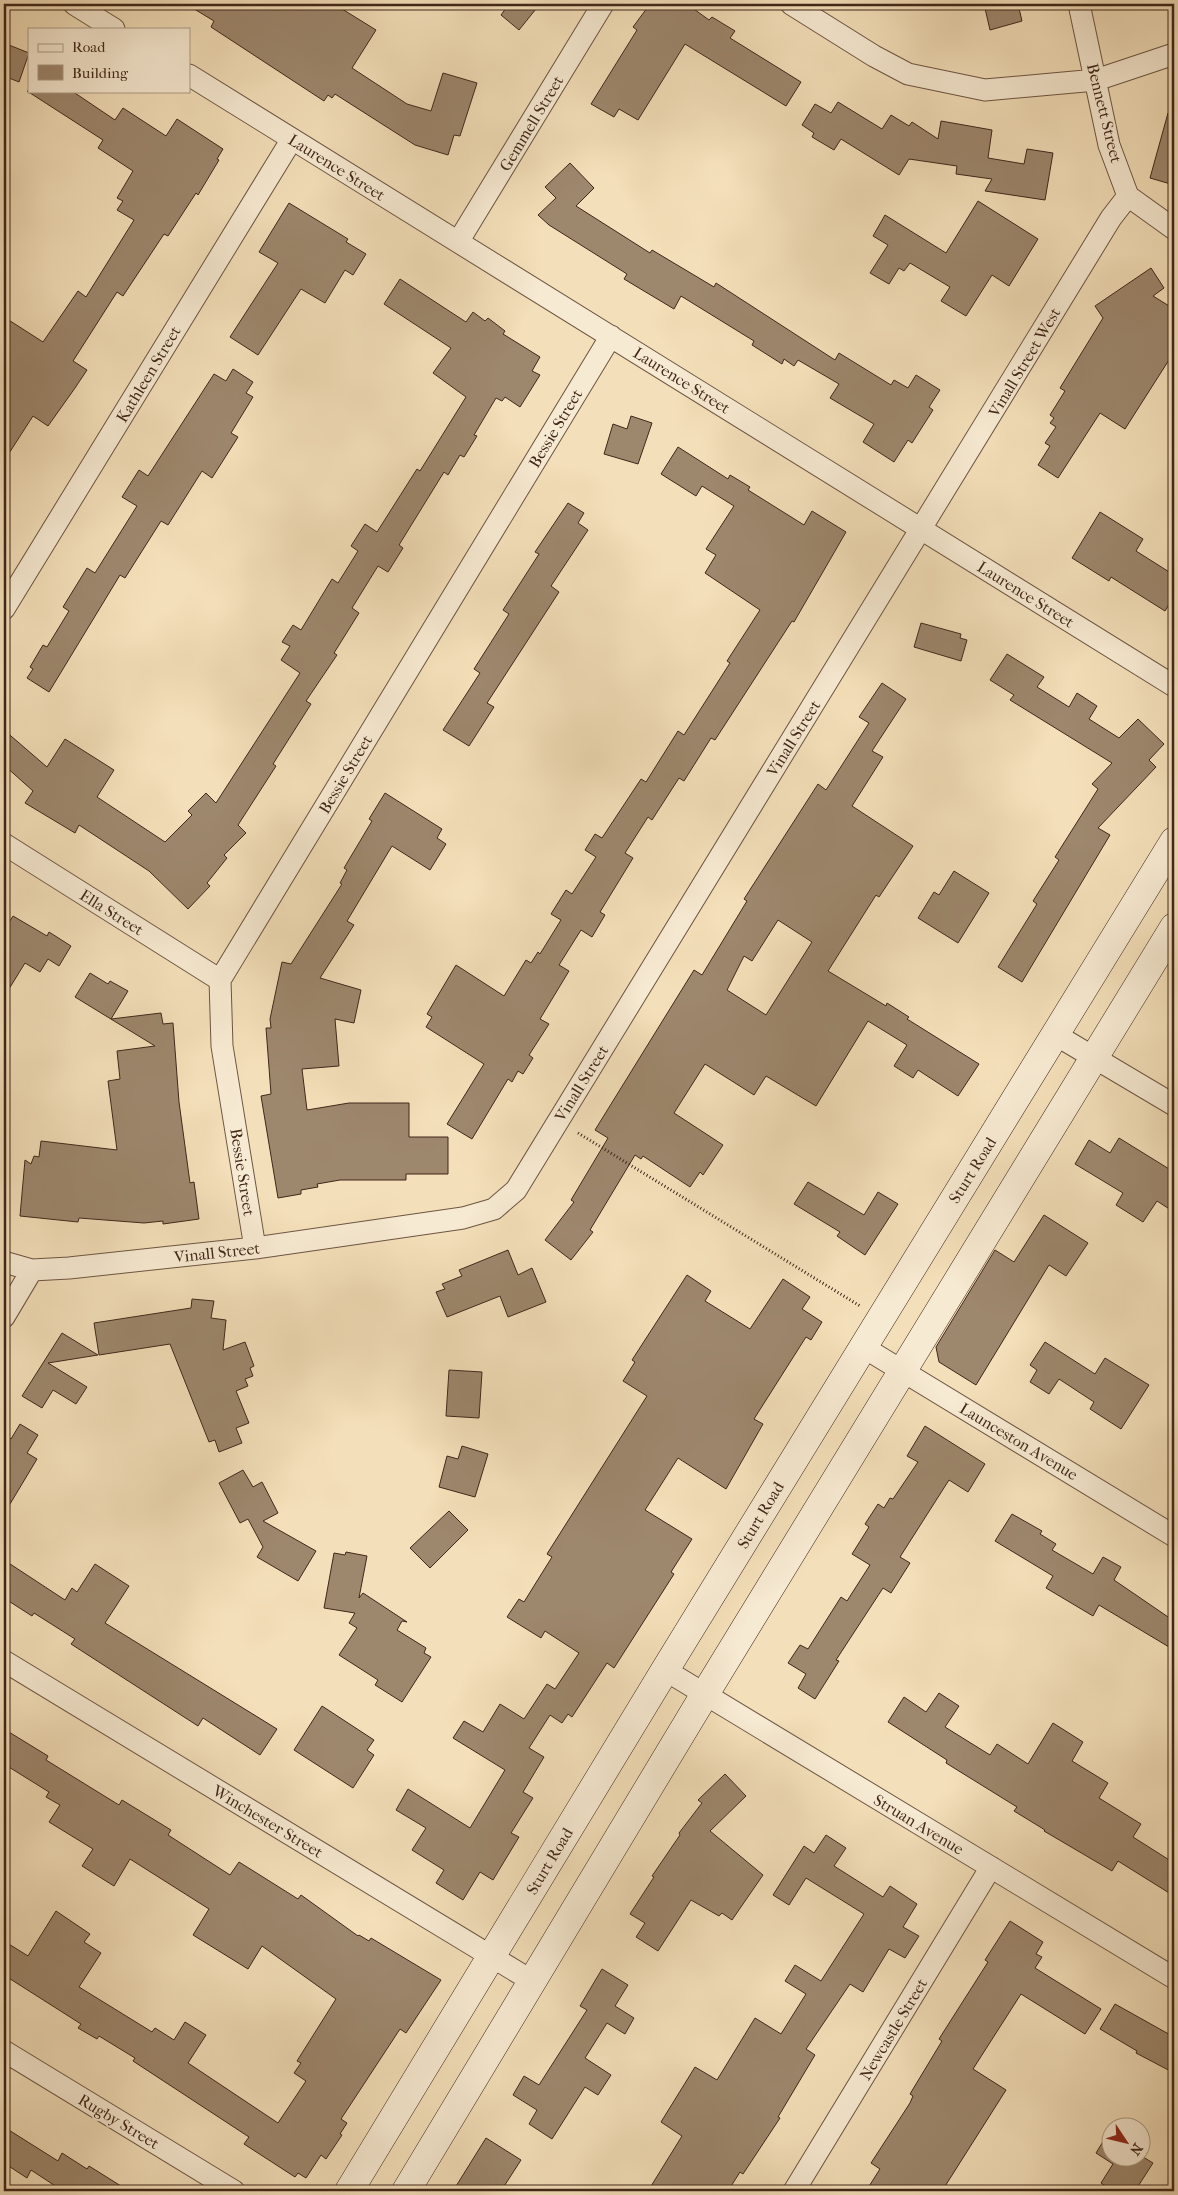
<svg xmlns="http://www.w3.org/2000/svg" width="1178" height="2195" viewBox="0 0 1178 2195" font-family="'IM FELL French Canon',serif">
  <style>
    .building { fill: #9d876d; stroke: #40271a; fill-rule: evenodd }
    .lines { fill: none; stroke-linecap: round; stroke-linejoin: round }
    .minor-casing { stroke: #6d5542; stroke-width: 23 }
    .secondary-casing { stroke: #40271a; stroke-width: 29 }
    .path { stroke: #40271a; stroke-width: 3; stroke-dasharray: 1 2.5; stroke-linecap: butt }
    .minor { stroke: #f7ead2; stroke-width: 21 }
    .secondary { stroke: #f7ead2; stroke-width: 28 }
    .labels { text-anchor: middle; stroke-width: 4; stroke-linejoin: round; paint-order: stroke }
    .street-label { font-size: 16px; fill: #40271a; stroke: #f7ead2 }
  </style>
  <rect width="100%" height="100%" fill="#f3dfb9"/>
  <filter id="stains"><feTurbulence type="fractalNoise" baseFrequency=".004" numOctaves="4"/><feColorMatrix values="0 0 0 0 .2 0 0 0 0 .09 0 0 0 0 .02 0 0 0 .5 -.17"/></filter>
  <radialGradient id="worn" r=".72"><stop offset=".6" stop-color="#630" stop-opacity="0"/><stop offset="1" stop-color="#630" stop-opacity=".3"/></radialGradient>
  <path class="building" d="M186,4H334L376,30L352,68L407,104L431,111L443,73L477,83L460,136L454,135L448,155L415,145L335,94L332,98L328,95L324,101L211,27L214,21Z
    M509,4H540L519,30L501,15Z
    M650,4H687L709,20L712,17L735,31L730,38L801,82L786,106L685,44L638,120L619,109L614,117L591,104L637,30L633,27Z
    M984,4H1018L1022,21L990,30Z
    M4,43L29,53L19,82L4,76Z
    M27,91H72L115,120L123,108L166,136L177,119L223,149L217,159L219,160L198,195L196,193L168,236L164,234L123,296L117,292L73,361L87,370L75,388L48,426L33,416L4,461V317L43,342L78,291L86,297L134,220L117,210L123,201L117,198L133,171L98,148L103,140Z
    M838,102L882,129L891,115L909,126L912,122L938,139L941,121L992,130L988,158L1024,164L1027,149L1053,153L1045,200L985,191L992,179L956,174L957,166L909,159L899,175L841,139L834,150L812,137L814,133L802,125L815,104L831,113Z
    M1168,113L1174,114V185L1150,178Z
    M570,163L594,188L576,206L650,253L652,250L714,287L716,283L835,360L839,353L891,385L894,380L908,388L916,375L940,390L929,407L933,410L912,443L908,440L894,462L863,442L874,424L830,398L839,384L798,360L794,366L784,359L782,364L752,345L754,341L681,296L674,309L624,279L627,274L549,225L538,215L556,198L545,187Z
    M978,201L1038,239L1009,286L992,275L966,316L941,301L950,287L910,263L904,271L899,268L889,284L870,273L888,245L873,236L885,215L946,253Z
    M289,203L348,239L346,242L366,254L353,275L345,270L325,303L301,289L258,355L230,337L278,263L259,252Z
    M1151,268L1164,288L1153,296L1174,309V352L1125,429L1100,413L1058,478L1038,465L1050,446L1045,443L1056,427L1050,423L1054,418L1050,415L1065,391L1060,388L1103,318L1095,306Z
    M400,279L466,322L473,312L485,321L488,318L505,331L503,334L540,357L532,371L540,375L520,407L505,397L502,401L496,398L474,435L477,436L464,457L460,455L448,475L444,472L399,545L403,548L388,572L378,566L352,608L359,613L334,653L337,655L306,701L311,704L273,764L276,766L238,825L246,833L224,855L227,858L207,883L210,886L188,909L149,871L79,825L75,833L25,803L33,791L4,765V730L47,767L65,739L114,770L97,797L165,842L192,815L188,811L206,793L216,803L300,673L281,660L290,646L282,642L293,625L301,630L332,579L338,583L358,551L351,546L365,524L377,532L417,469L420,471L466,397L433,373L451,348L384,304Z
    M233,369L253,382L246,393L253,397L231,433L238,437L212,478L202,471L168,525L161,521L125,578L120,575L49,692L27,678L33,669L30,667L43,645L47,647L69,611L63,607L87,568L95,573L137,506L122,497L139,470L148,476L214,374L226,381Z
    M631,416L652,423L638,464L604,454L613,424L627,429Z
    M678,447L728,479L730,475L750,487L748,490L804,525L812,511L846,532L794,622L792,621L715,740L711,738L684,781L679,778L652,820L648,817L625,853L633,858L600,912L605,915L592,937L581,930L559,965L569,971L540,1019L549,1024L529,1055L533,1058L523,1074L518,1071L512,1082L508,1079L472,1139L447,1124L484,1064L426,1027L432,1017L427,1014L456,965L504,996L526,960L531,963L538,952L540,954L561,920L551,914L566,890L572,894L596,857L585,850L595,834L602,838L641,779L646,782L678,731L684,735L730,663L727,661L760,610L705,573L716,555L706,549L734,506L702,486L696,496L661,474Z
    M568,503L584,513L578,523L588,530L551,586L559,592L487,703L494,707L469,746L443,730L480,673L474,669L509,614L503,610L539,554L535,552Z
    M1100,512L1143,539L1136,551L1174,575V596L1165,611L1111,577L1109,581L1072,558Z
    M921,623L961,634L960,638L967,640L961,661L914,647Z
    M1007,654L1044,677L1037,687L1069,707L1077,693L1097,706L1089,719L1119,738L1138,719L1164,744L1149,760L1156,767L1098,828L1110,835L1022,982L998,967L1037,904L1033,901L1059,860L1055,857L1098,789L1092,784L1112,763L1010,700L1014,695L990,680Z
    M882,683L906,699L872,751L883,757L852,806L913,846L879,897L876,895L828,971L886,1006L887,1003L909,1017L907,1019L979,1064L958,1096L918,1070L913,1078L894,1066L907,1045L868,1021L816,1106L766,1076L754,1095L705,1064L674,1113L723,1145L703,1175L700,1172L690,1187L643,1156L641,1159L635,1155L590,1230L593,1232L571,1260L545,1240L574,1202L571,1200L608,1138L595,1130L694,970L702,975L747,901L744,899L818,784L826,790L869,723L859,717ZM778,920L812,942L766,1015L727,990L744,956L752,961Z
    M385,793L442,829L437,838L446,844L430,870L392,846L347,921L354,925L320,978L361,990L354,1023L335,1019L339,1066L302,1069L307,1110L349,1103H409V1137H448V1174H406V1180H340L317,1184L318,1187L301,1190V1194L278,1198L261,1096L271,1094L266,1028H271L270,1019L282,962L291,964L342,884L340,883L347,870L344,868L372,821L369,819Z
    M954,871L989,893L958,943L918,918L934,892L939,895Z
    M13,916L47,936L49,932L71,946L59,966L48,959L40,972L25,963L4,997V930Z
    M90,973L108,984L110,981L128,991L111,1019L161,1013L163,1024L173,1023L179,1102L190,1183L194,1182L199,1219L163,1224V1221L144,1223L79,1218L78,1222L20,1216L25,1160L31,1164L34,1156L39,1157L41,1141L117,1150L108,1081L120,1079L117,1051L155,1046L75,997Z
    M1119,1138L1174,1172V1212L1157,1201L1143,1222L1116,1205L1123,1193L1075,1164L1089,1140L1110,1153Z
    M808,1182L864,1215L878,1192L898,1204L865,1255L837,1236L840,1232L794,1204Z
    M1044,1215L1088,1243L1066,1276L1049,1265L976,1385L939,1362L936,1347L995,1250L1014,1262Z
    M508,1250L518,1275L532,1268L546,1302L508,1317L500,1296L447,1317L436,1292L445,1289L442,1284L462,1276L459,1270Z
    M687,1275L711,1291L705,1301L750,1329L783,1279L810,1297L802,1309L822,1322L811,1340L806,1337L754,1419L763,1424L726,1489L678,1458L645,1510L692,1539L671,1572L674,1574L614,1668L607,1663L572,1717L568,1714L562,1723L550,1715L529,1748L544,1757L523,1792L533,1798L511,1833L519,1837L493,1880L480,1872L463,1900L436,1883L444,1870L412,1850L426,1828L396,1810L408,1789L470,1828L505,1770L453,1738L464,1721L483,1732L500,1704L524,1719L547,1684L555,1689L579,1653L545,1631L541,1638L507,1617L519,1599L524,1602L552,1557L547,1554L647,1396L623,1381L635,1362L632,1360Z
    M192,1299L214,1301L211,1318L226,1320L223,1350L245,1342L254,1366L250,1368L253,1376L245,1379L248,1386L236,1391L249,1423L236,1428L242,1443L219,1452L215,1440L209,1442L170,1344L99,1355L94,1323L191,1308Z
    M62,1333L98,1355L48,1363L87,1387L76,1404L53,1390L42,1408L22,1396Z
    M1045,1342L1095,1374L1105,1358L1149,1385L1121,1429L1090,1409L1094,1402L1059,1379L1049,1394L1030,1382L1037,1370L1030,1365Z
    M449,1370L482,1372L479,1418L446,1416Z
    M20,1424L38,1435L27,1453L37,1459L4,1514V1434L11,1439Z
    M925,1426L985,1464L968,1492L949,1480L900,1557L910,1563L891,1593L883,1588L836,1660L839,1661L815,1699L798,1688L806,1674L788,1663L800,1645L808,1649L841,1597L847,1601L870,1565L852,1554L869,1527L865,1524L878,1504L884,1508L890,1498L893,1499L918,1462L907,1456Z
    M462,1446L488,1454L475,1497L439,1487L447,1456L458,1459Z
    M243,1470L253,1487L262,1482L278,1513L263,1521L316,1551L298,1581L257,1557L263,1547L248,1519L240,1523L219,1483Z
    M449,1511L468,1530L430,1568L410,1548Z
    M1012,1514L1042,1531L1040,1534L1056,1544L1052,1550L1093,1574L1103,1557L1121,1567L1114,1580L1174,1621V1650L1099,1605L1093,1616L1046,1588L1053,1576L995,1541Z
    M346,1552L367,1556L359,1598L363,1593L407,1622L402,1621L397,1630L426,1648L424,1653L431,1657L402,1702L375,1685L378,1680L339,1655L357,1628L349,1623L355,1613L324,1608L334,1553L345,1555Z
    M4,1560L65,1600L72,1588L77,1592L95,1564L129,1586L105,1623L277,1729L260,1755L203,1718L198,1726L71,1644L75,1639L34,1613L32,1616L4,1598Z
    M939,1693L959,1706L945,1727L990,1755L997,1744L1028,1764L1053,1723L1083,1742L1072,1761L1108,1783L1099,1798L1141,1824L1133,1837L1174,1863V1896L1118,1861L1112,1871L1044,1831L1045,1830L1014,1811L1017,1807L946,1763L947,1760L888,1722L904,1697L926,1712Z
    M322,1706L374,1740L367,1750L374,1755L353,1788L294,1750Z
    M4,1729L48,1756L46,1760L119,1805L122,1800L171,1830L168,1835L230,1875L239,1862L298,1899L301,1895L358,1936L359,1935L369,1941L371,1938L441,1980L406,2033L400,2029L341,2119L347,2123L340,2134L342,2135L326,2159L321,2155L306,2178L298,2173L295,2177L244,2144L249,2137L133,2061L135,2058L99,2036L97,2039L78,2028L81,2024L4,1975V1941L28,1956L56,1911L90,1934L84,1942L101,1953L79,1987L152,2032L155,2028L174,2040L185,2022L206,2035L188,2063L278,2123L306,2081L294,2073L301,2063L297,2061L336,1999L262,1946L248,1969L193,1935L209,1909L130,1859L114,1886L82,1866L93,1849L49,1822L60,1805L46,1797L49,1792L4,1764Z
    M725,1774L746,1796L710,1831L763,1875L732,1920L722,1913L719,1916L691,1900L658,1951L636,1937L645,1923L630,1914L654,1877L652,1876L680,1835L679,1833L702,1803L698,1800Z
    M826,1835L846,1848L834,1866L883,1897L890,1886L917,1904L903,1927L919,1936L905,1958L889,1949L863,1992L850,1984L806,2049L815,2055L778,2117L780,2118L743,2174L740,2172L728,2191H648L682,2136L661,2122L695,2067L717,2080L755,2018L781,2034L806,1994L785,1981L795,1965L821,1981L864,1914L806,1878L789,1905L773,1895L804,1846L814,1853Z
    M1010,1921L1043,1942L1036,1954L1042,1957L1035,1968L1101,2009L1085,2034L1021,1994L973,2069L1006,2090L942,2191H866L880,2169L871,2163L910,2103L913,2096L910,2094L942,2041L939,2039L988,1962L985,1960Z
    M602,1969L628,1985L615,2006L634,2018L625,2034L607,2023L585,2058L611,2075L598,2095L585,2087L552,2139L529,2124L537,2110L513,2095L524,2076L539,2085L587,2010L580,2006Z
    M1115,2004L1174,2037V2073L1136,2053L1137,2051L1100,2029Z
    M4,2127L58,2161L62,2153L87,2169L89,2166L129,2191H63L31,2170L27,2178L4,2163Z
    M1107,2135L1110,2137V2158H1140V2155L1153,2163L1135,2191H1113L1101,2183L1113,2164L1096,2153Z
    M486,2138L521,2160L501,2191H453Z"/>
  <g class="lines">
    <g class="minor-casing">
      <path id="minor" d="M74,4L114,29
        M791,4L874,56L908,74L985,90L1096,80L1174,54
        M1079,4L1109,145L1128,196L1174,229
        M189,75L1174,686
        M458,242L603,4
        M4,609L292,139
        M4,844L220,980
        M1056,1035L1174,1105
        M255,1248L222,1046L220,980L611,336
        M4,1262L32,1270L69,1268L255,1248L463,1218L494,1209L516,1190L1111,218L1128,196
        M4,1317L32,1270
        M863,1347L1174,1536
        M4,1661L532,1981
        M665,1670L1174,1978
        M4,2051L234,2191
        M794,2191L991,1867"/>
    </g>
    <g class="secondary-casing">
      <path id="secondary" d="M349,2191L665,1670L1174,841
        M406,2191L705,1694L1174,927"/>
    </g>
    <path class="path" d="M578,1133L860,1306"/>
    <use href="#minor" class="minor"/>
    <use href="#secondary" class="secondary"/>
  </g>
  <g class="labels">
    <g class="street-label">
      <text transform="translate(1105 113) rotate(76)" y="6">Bennett Street</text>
      <text transform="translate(531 123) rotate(-59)" y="6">Gemmell Street</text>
      <text transform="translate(337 167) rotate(32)" y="6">Laurence Street</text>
      <text transform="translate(1024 362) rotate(-59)" y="6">Vinall Street West</text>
      <text transform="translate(148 374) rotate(-59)" y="6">Kathleen Street</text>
      <text transform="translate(682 380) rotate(32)" y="6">Laurence Street</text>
      <text transform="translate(555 428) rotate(-59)" y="6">Bessie Street</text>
      <text transform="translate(1026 594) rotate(32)" y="6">Laurence Street</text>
      <text transform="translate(793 738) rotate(-58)" y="6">Vinall Street</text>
      <text transform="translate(345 774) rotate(-59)" y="6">Bessie Street</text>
      <text transform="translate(112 912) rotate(32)" y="6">Ella Street</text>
      <text transform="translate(581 1083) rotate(-58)" y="6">Vinall Street</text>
      <text transform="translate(972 1170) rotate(-58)" y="6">Sturt Road</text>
      <text transform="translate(243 1172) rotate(81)" y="6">Bessie Street</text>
      <text transform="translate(217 1252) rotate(-6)" y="6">Vinall Street</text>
      <text transform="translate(1019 1441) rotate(31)" y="6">Launceston Avenue</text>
      <text transform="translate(760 1515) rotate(-59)" y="6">Sturt Road</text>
      <text transform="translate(268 1821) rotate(31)" y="6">Winchester Street</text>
      <text transform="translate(919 1824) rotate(31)" y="6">Struan Avenue</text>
      <text transform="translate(549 1861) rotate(-59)" y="6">Sturt Road</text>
      <text transform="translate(893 2029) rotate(-59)" y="6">Newcastle Street</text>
      <text transform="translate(119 2121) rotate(31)" y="6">Rugby Street</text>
    </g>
  </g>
  <rect width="1178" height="2195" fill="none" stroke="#f3dfb9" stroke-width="20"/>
  <rect x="5" y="5" width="1168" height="2185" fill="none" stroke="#40271a" stroke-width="2.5"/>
  <rect x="10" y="10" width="1158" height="2175" fill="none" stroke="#40271a"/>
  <rect x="28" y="28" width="162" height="65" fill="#f7ead2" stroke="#ae9c88"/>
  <rect x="38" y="44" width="25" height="8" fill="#f7ead2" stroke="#ae9c88"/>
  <text x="72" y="52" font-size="15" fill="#40271a">Road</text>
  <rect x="38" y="65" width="25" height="15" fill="#9d876d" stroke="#ae9c88"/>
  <text x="72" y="78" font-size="15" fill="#40271a">Building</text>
  <g transform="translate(1126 2142) rotate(125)"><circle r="24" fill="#f7ead2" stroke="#ae9c88"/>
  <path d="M0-4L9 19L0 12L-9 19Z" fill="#8f2418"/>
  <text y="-8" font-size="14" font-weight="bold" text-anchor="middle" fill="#40271a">N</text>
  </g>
  <rect width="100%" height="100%" filter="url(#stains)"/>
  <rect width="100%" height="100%" fill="url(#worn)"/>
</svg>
